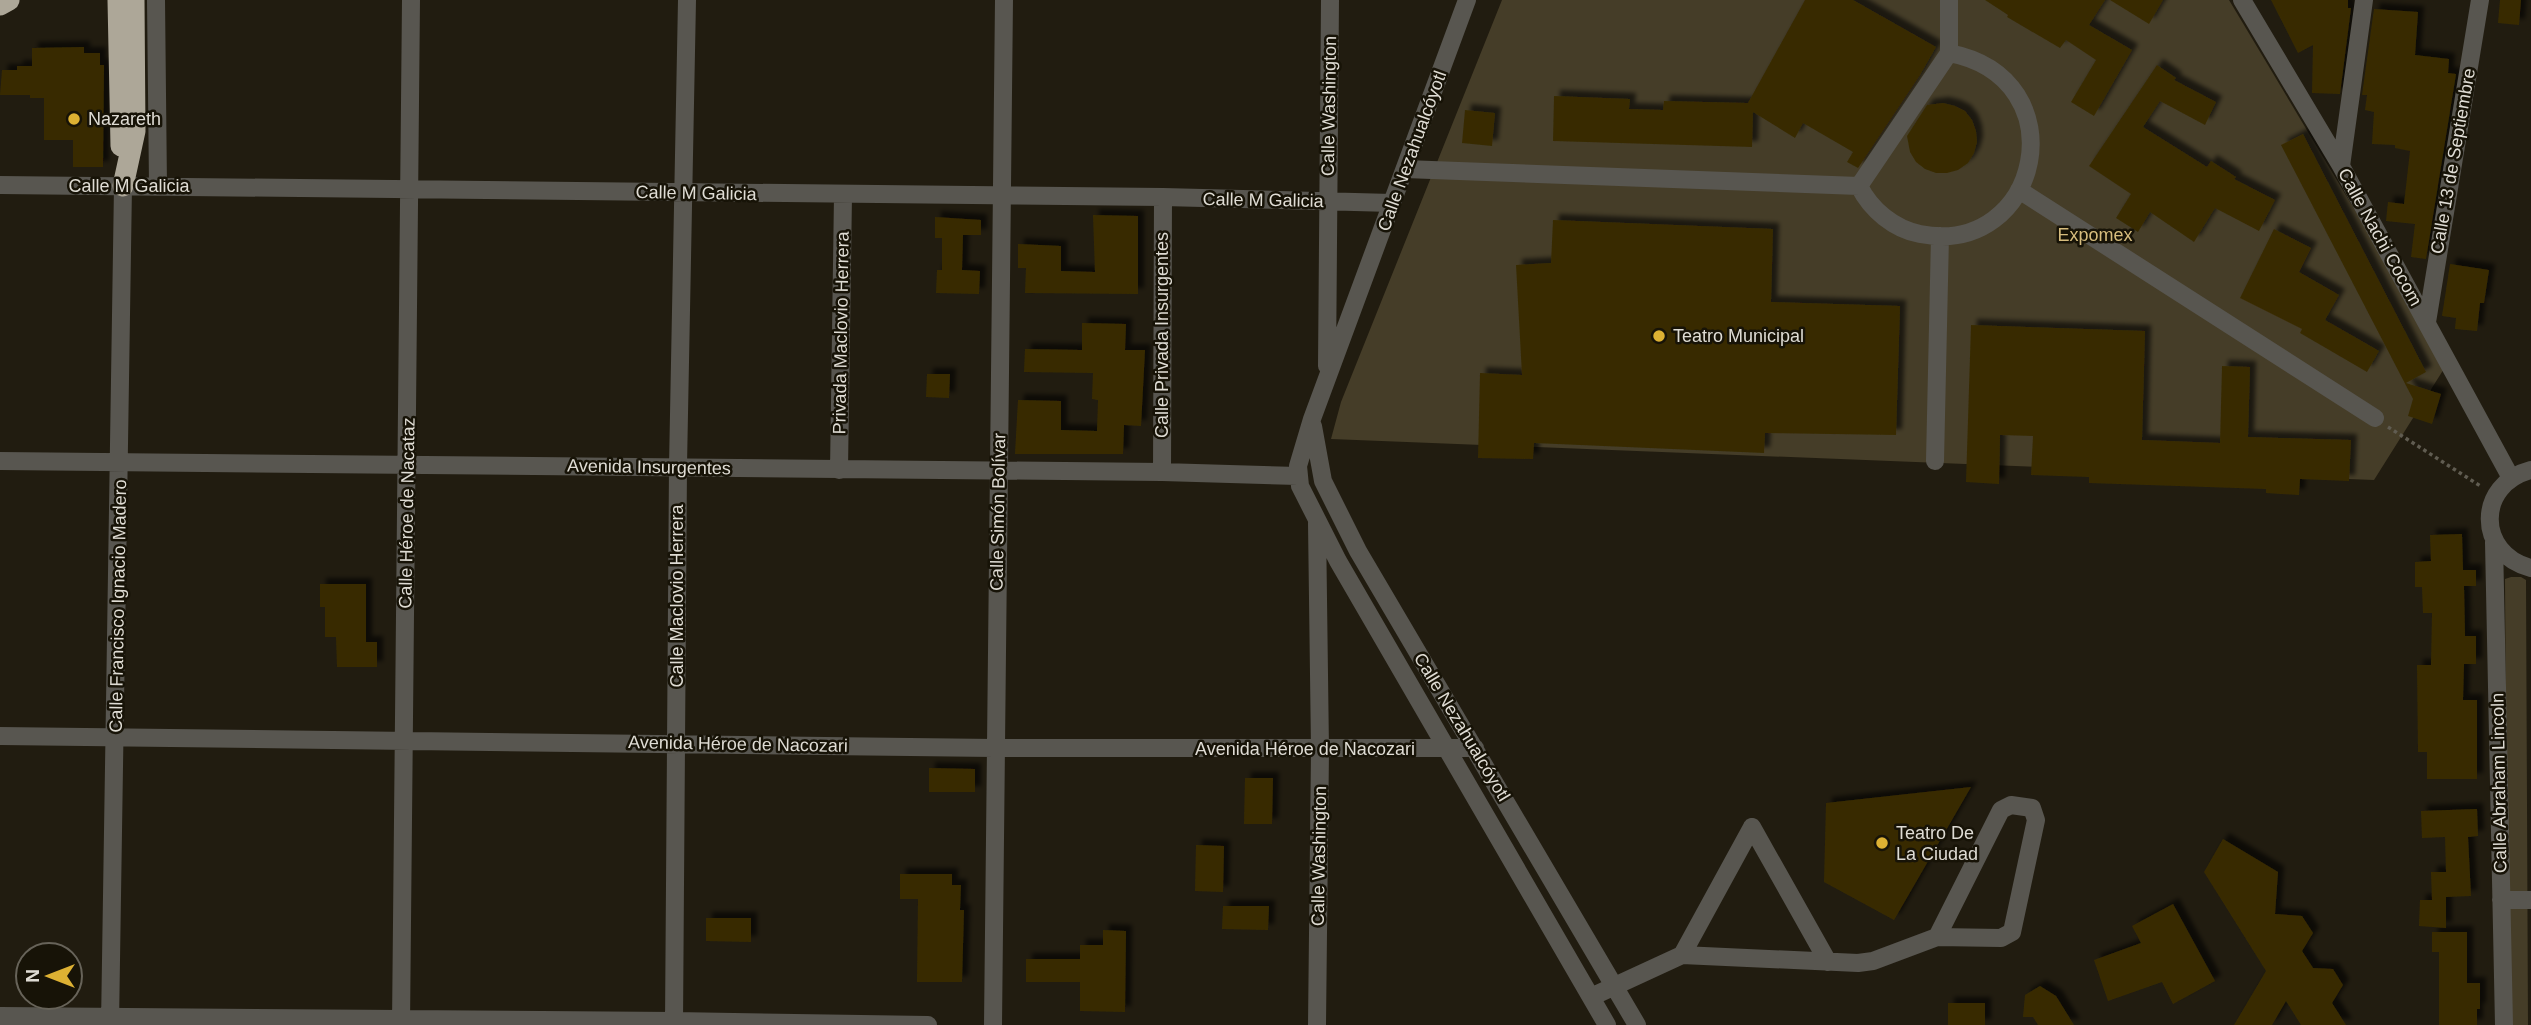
<svg xmlns="http://www.w3.org/2000/svg" width="2531" height="1025" viewBox="0 0 2531 1025" font-family="Arial,sans-serif">
  <style>
    .green { fill: #453d28 }
    .building { fill: #382b04; filter: url(#shadow) }
    .lines { fill: none; stroke-linecap: round; stroke-linejoin: round }
    .path { stroke: #605c51; stroke-width: 3.5; stroke-dasharray: 3.5 3.5; stroke-linecap: butt }
    .minor { stroke: #585650; stroke-width: 18 }
    .highway { stroke: #ada798; stroke-width: 21 }
    .poi-dot { fill: #ddb133; stroke: #171307; stroke-width: 2.5 }
    .labels { text-anchor: middle; stroke-width: 5; stroke-linejoin: round; paint-order: stroke }
    .street-label { font-size: 18px; fill: #dfdcd4; stroke: #171307 }
    .poi-label { font-size: 18px; fill: #dfdcd4; stroke: #171307; text-anchor: start }
    .park-label { font-size: 18px; fill: #d6bc7d; stroke: #171307 }
  </style>
  <defs>
    <filter id="shadow"><feDropShadow dx="6" dy="-6" stdDeviation="2" flood-color="#0009"/></filter>
  </defs>
  <rect width="100%" height="100%" fill="#211c10"/>
  <path class="green" d="M1502,0H2229L2447,364L2374,480L1331,439L1341,402Z
    M2511,577H2521L2526,580L2528,1025H2508L2505,579Z"/>
  <path class="building" d="M1805,0H1853L1936,47L1920,75L1858,168L1847,162L1853,152L1803,123L1795,138L1753,112L1752,147L1553,141L1554,96L1630,99L1629,109L1663,110L1664,101L1748,103Z
    M1985,0H2105L2089,25L2132,50L2094,116L2071,102L2096,60L2066,40L2060,48L2007,17L2008,15Z
    M2110,0H2163L2149,24Z
    M2271,0H2348V8H2351L2340,94L2312,93L2313,45L2298,53Z
    M2500,0H2521L2519,25L2498,23Z
    M2374,9L2418,12L2415,55L2449,59L2448,73L2456,74L2426,259L2411,257L2415,224L2386,221L2388,202L2404,204L2410,151L2395,148V145L2372,144L2374,112L2365,110L2367,95H2362Z
    M84,47V53H100V65H104L103,167H73V140H44V98H30V95H0L2,70H17V66H32V48Z
    M2157,65L2176,78L2174,80L2216,102L2205,125L2160,101L2143,127L2207,167L2211,161L2236,177L2234,179L2275,200L2259,231L2215,208L2194,242L2150,212L2138,232L2116,218L2131,194L2089,166Z
    M1943,103L1955,106L1965,111L1972,120L1976,131L1977,142L1974,153L1968,163L1958,170L1947,173H1936L1925,169L1916,162L1910,152L1907,136L1927,105Z
    M1465,110L1495,113L1492,146L1462,143Z
    M2303,134L2426,372L2406,383L2441,394L2432,424L2408,416L2413,399L2281,145Z
    M1093,215L1138,216V294L1025,293L1026,268H1018V244L1061,246V271L1095,272Z
    M935,217L981,220V235H963L962,270L980,271L979,294L936,293L937,270H942V238H935Z
    M1553,220L1773,229L1771,302L1900,306L1896,435L1765,433L1764,453L1534,443L1533,459L1478,458L1480,373L1522,375L1516,265L1551,263Z
    M2274,229L2311,248L2299,272L2339,295L2325,320L2379,351L2367,372L2300,333L2302,329L2240,298Z
    M2450,264L2489,270L2484,303H2480L2477,331L2455,329L2456,318L2442,316Z
    M1082,323L1126,324L1125,350H1145L1141,426L1124,425L1123,454H1015L1018,400L1061,401V430L1097,431L1098,400L1092,399L1093,373L1024,372L1025,349L1082,350Z
    M1971,325L2145,331L2142,440L2220,443L2222,366L2250,367L2248,437L2351,440L2349,481L2300,479L2299,495L2266,493V489L2089,483V477L2031,475L2033,436L2000,435L1999,484L1966,482Z
    M927,374H950L949,398L926,397Z
    M2462,534L2463,570H2476V586H2464L2465,636H2476V664H2464L2463,700H2477V779H2427V752H2418L2417,665H2431L2432,613H2423L2422,587H2415V562L2431,561L2430,535Z
    M320,584H366V642H377V667H337L336,637H325V607H320Z
    M929,768L975,769V792H929Z
    M1245,778H1273L1272,824H1244Z
    M1971,787L1894,920L1824,882L1826,803Z
    M2477,809L2478,836L2468,837L2471,896L2446,897V928L2419,926L2420,900H2432L2431,872H2446L2445,837L2422,838L2421,811Z
    M2223,839L2278,872L2275,914L2302,916L2313,933L2302,951L2313,968L2333,969L2343,985L2332,1003L2346,1025H2301L2286,1001L2272,1025H2234L2266,971L2204,872Z
    M1196,845L1224,846L1223,892L1195,891Z
    M900,874H952V885H961L960,910H964L962,982H917L918,899H900Z
    M2173,904L2215,981L2173,1004L2162,982L2108,1001L2094,960L2141,943L2132,926Z
    M1223,906H1269L1268,930L1222,929Z
    M706,918H751V942L706,941Z
    M1103,930L1126,931L1125,1012L1080,1011V982H1026V959H1080V945H1103Z
    M2432,932H2467V983H2480V1009H2477V1025H2439V952H2432Z
    M2040,986L2056,996L2074,1025H2038L2033,1017H2023L2025,995Z
    M1948,1003H1985V1025H1948Z"/>
  <g class="lines">
    <path class="path" d="M2388,427L2482,487"/>
    <path class="minor" d="M156,0L158,186
      M1467,0L1312,419L1298,466L1300,486L1338,561L1607,1025
      M2242,0L2341,166L2511,478
      M1949,53C2080,78 2041,258 1920,234C1894,229 1871,210 1859,186L1949,53V0
      M2341,166L2364,0
      M1405,169L1859,186
      M0,185L1163,197L1392,203
      M2019,190L2375,418
      M2427,322L2480,0
      M1327,366L1330,0
      M1313,426L1323,481L1358,551L1637,1025
      M0,461L1162,472L1298,476
      M1935,461L1940,236
      M839,470L843,195
      M2531,470C2476,484 2476,554 2531,568
      M1162,472L1163,197
      M1317,523L1320,750L1317,1025
      M2494,542L2504,1025
      M0,736L994,748H1475
      M1752,827L1828,962
      M2501,900H2531
      M1682,955L1752,827
      M1591,997L1682,955L1858,963L1873,961L1937,937L2001,938L2012,932L2036,820L2032,808L2011,805L2001,810L1937,937
      M0,1016L674,1021L928,1025
      M110,1025L123,186
      M401,1025L411,0
      M674,1025L678,466L687,0
      M993,1025L1004,0"/>
    <path class="highway" d="M118,0L121,146
      M0,5L9,0
      M123,186L135,131L134,0"/>
  </g>
  <g class="poi-dot">
    <circle cx="74" cy="119" r="7"/>
    <circle cx="1659" cy="336" r="7"/>
    <circle cx="1882" cy="843" r="7"/>
  </g>
  <g class="labels">
    <g class="street-label">
      <text transform="translate(1329 106) rotate(-89)" y="6">Calle Washington</text>
      <text transform="translate(1412 151) rotate(-70)" y="6">Calle Nezahualcóyotl</text>
      <text transform="translate(2453 161) rotate(-80)" y="6">Calle 13 de Septiembre</text>
      <text x="129" y="192">Calle M Galicia</text>
      <text transform="translate(696 193) rotate(1)" y="6">Calle M Galicia</text>
      <text transform="translate(1263 200) rotate(1)" y="6">Calle M Galicia</text>
      <text transform="translate(2380 237) rotate(61)" y="6">Calle Nachi Cocom</text>
      <text transform="translate(841 333) rotate(-89)" y="6">Privada Maclovio Herrera</text>
      <text transform="translate(1162 335) rotate(-90)" y="6">Calle Privada Insurgentes</text>
      <text transform="translate(649 467) rotate(1)" y="6">Avenida Insurgentes</text>
      <text transform="translate(998 512) rotate(-89)" y="6">Calle Simón Bolívar</text>
      <text transform="translate(407 513) rotate(-89)" y="6">Calle Héroe de Nacataz</text>
      <text transform="translate(677 596) rotate(-90)" y="6">Calle Maclovio Herrera</text>
      <text transform="translate(118 606) rotate(-89)" y="6">Calle Francisco Ignacio Madero</text>
      <text transform="translate(1462 727) rotate(59)" y="6">Calle Nezahualcóyotl</text>
      <text transform="translate(738 744) rotate(1)" y="6">Avenida Héroe de Nacozari</text>
      <text x="1305" y="755">Avenida Héroe de Nacozari</text>
      <text transform="translate(2499 783) rotate(-91)" y="6">Calle Abraham Lincoln</text>
      <text transform="translate(1319 856) rotate(-89)" y="6">Calle Washington</text>
    </g>
    <g class="poi-label">
      <text x="88" y="125">Nazareth</text>
      <text x="1673" y="342">Teatro Municipal</text>
      <text x="1896" y="839">Teatro De<tspan x="1896" dy="21">La Ciudad</tspan></text>
    </g>
    <g class="park-label">
      <text x="2095" y="241">Expomex</text>
    </g>
  </g>
  <g transform="translate(49 976) rotate(270)"><circle r="33" fill="#171307" stroke="#676359" stroke-width="2"/>
  <path d="M0-5L12 26L0 18L-12 26Z" fill="#ddb133"/>
  <text y="-10" font-size="19" font-weight="bold" text-anchor="middle" fill="#dfdcd4">N</text>
  </g>
</svg>
